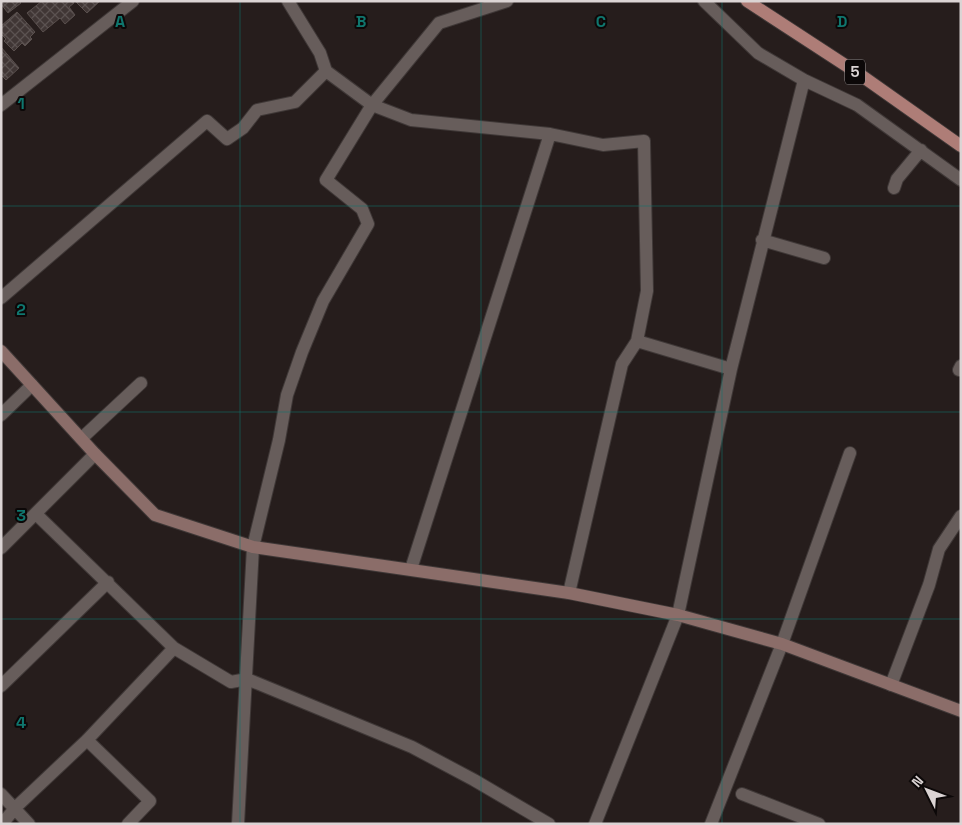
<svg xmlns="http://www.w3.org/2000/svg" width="962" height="825" viewBox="0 0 962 825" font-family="'Space Grotesk',sans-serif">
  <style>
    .building { fill: url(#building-cross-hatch); stroke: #594f4d }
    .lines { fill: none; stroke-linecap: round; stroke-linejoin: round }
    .street-casing { stroke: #3f3837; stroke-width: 14 }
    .secondary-casing { stroke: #3f3837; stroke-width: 14 }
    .primary-casing { stroke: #3f3837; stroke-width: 14 }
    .street { stroke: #675d5b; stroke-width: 12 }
    .secondary { stroke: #8b6d69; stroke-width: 12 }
    .primary { stroke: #ae7d77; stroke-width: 12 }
    .grid { fill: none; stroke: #0f766e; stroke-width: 1; stroke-opacity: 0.55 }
    .labels { text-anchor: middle; stroke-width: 4; stroke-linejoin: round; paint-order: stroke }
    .shield { fill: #0c0808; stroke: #9d9797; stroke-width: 1 }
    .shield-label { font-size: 15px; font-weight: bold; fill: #dbd4d4 }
    .grid-label { font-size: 16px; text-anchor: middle; font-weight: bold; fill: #0f766e; stroke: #0c0808; stroke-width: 4; stroke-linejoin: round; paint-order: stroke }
  </style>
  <defs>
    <pattern id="building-cross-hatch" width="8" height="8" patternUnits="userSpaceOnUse" patternTransform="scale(1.25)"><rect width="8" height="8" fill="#403635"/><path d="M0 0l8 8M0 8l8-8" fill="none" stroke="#5b5251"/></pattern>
  </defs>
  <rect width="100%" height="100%" fill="#261d1c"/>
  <path class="building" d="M3,1H19L21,3L8,13L1,4Z
    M42,1H72L74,3L69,7L75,15L65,24L60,18L43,32L27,13Z
    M75,1H100L87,13Z
    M17,12L35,32L30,37L32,39L25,46L22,43L14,51L4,41L6,39L1,34V26Z
    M1,47L19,68L6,80L1,75Z"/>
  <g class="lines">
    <g class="street-casing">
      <path id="street" d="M288,1L320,53L326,71L372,105L411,120L550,134L603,145L644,141L647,291L637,341L622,364L569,593
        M704,1L758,53L804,80L857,105L961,180
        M1,105L133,1
        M894,188L897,179L921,150
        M762,240L824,258
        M1,298L207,121L227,139L243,128L257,110L295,102L326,71
        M637,341L731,369
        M959,370L961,366
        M1,415L32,385
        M82,438L141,383
        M36,514L174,648L231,682L247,679L412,747L474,780L549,824
        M1,548L95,454
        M411,569L550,134
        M891,685L929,585L939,549L961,516
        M1,686L108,582
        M87,740L150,801L128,824
        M1,794L29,824
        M742,794L819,824
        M2,824L16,807L87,740L174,648
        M238,824L253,547L279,440L287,395L302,352L323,301L368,224L362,209L326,180L372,105L439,23L507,1
        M595,824L678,615L731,369L804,80
        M711,824L782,644L850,453"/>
    </g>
    <g class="secondary-casing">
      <path id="secondary" d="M1,351L95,454L155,515L253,547L569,593L678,615L782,644L961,711"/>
    </g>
    <g class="primary-casing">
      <path id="primary" d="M747,1L862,76L961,146"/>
    </g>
    <use href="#street" class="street"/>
    <use href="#secondary" class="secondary"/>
    <use href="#primary" class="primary"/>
  </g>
  <path class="grid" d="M240,1V824M481,1V824M722,1V824M1,206H961M1,412H961M1,619H961"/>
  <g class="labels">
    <rect class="shield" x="845" y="59.5" width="20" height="25" rx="4"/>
    <g class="shield-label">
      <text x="855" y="77">5</text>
    </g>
  </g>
  <g class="grid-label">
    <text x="120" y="27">A</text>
    <text x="361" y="27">B</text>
    <text x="601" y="27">C</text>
    <text x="842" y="27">D</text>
    <text x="21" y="109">1</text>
    <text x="21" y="315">2</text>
    <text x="21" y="521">3</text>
    <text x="21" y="728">4</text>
  </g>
  <rect width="962" height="825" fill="none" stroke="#dbd4d4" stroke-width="5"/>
  <g transform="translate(927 790) rotate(312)" stroke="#0c0808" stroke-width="4" paint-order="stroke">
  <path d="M0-4L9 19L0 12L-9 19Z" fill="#dbd4d4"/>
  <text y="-8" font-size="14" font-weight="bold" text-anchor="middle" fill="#dbd4d4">N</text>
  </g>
</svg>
